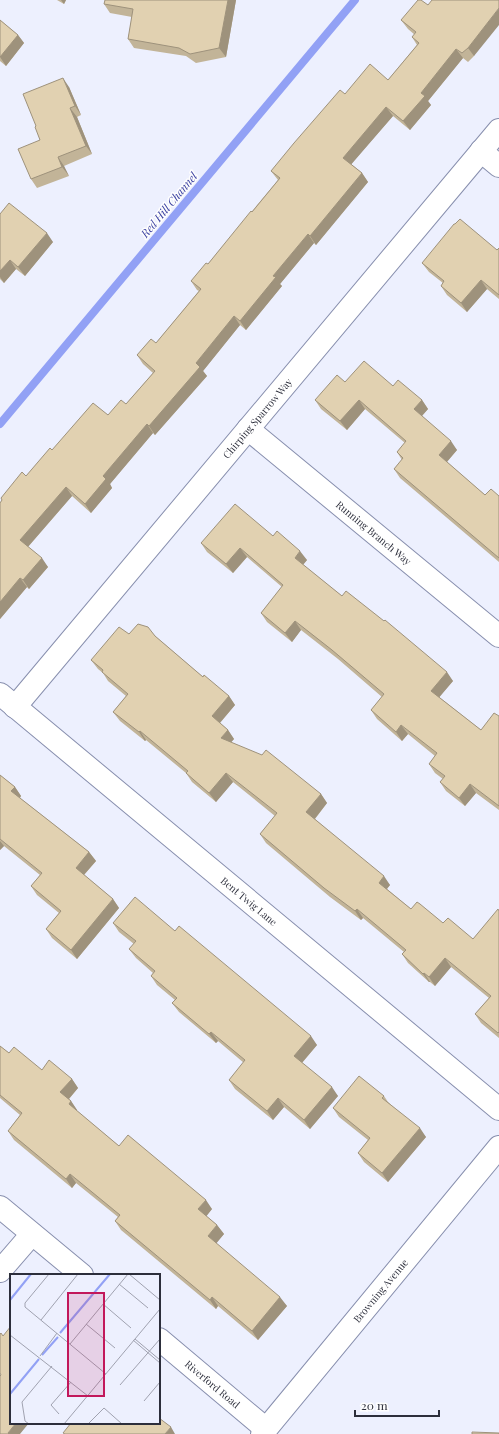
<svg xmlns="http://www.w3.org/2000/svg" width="499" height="1434" viewBox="0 0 499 1434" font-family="'Playfair Display',serif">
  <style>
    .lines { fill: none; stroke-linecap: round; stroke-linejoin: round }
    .stream { stroke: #92a1f5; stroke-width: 8 }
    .minor-casing { stroke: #888fae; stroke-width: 24 }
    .tertiary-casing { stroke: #888fae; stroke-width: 24 }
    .minor { stroke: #fff; stroke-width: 22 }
    .tertiary { stroke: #fff; stroke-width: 22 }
    .wall { fill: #c2b498 }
    .shaded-wall { fill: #9e927c }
    .building { fill: #e1d1b1; stroke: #9e927c }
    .labels { text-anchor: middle; stroke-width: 3; stroke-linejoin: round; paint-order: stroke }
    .street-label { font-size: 10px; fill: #2c2e3b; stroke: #fefefe }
    .water-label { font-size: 11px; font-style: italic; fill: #3c42a2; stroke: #fefefe }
    .inset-river { fill: none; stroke: #92a1f5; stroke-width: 2 }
    .inset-road { fill: none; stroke: #a0a2b0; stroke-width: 1 }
    .view { fill: #c2185b; fill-opacity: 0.15; stroke: #c2185b; stroke-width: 2 }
    .inset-edge { fill: none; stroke: #2c2e3b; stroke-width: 2 }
  </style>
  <rect width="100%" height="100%" fill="#edf0fe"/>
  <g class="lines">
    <path class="stream" d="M0,424L355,0"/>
    <g class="minor-casing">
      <g id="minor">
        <path d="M481,151L499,166"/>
        <path id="s1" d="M248,429L499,636"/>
        <path id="s2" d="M0,694L499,1109"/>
        <path id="s3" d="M15,707L499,130"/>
        <path d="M0,1207L82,1275"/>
        <path d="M0,1271L32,1234"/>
        <path id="s4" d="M159,1339L266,1429"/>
      </g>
    </g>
    <g class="tertiary-casing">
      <g id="tertiary">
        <path id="s5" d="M262,1434L499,1147"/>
      </g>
    </g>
    <use href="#minor" class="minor"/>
    <use href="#tertiary" class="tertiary"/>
  </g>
  <path class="wall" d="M57,0H66L64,4Z
    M105,0H236L226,57L196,63L186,56L134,48L128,39L132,17L110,13L104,4Z
    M499,0L474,56L468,62L463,58L428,101L431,105L410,130L393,116L351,164L362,173L368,182L316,245L314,243L280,284L282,286L246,330L240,325L203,371L207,376L155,435L153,433L110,484L112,488L91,513L72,496L28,547L48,567L29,589L27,587L0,619V503L2,500L1,498L26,476L52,450L108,415L126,404L153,373L143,364L137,355L156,343L199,291L197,290L191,281L208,264L278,180L271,171L345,94L388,80L417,45L412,37L415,35L408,29L401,20L428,5Z
    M0,20L18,35L24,43L6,66L0,61Z
    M69,87L81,115L77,117L92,154L64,166L69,176L37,188L31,179L40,140L36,126Z
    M0,214L53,242L25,276L16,269L4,283L0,279Z
    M499,248V299L487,289L467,312L447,295L441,286L443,283L429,272L422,263L497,250Z
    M345,382L393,386L422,400L428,409L422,416L457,450L447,462L485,495L499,496V562L400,478L394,469L402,460L397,452L405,443L365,409L347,430L321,409L315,400Z
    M273,536L307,560L303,565L342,596L453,681L439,697L481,730L499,716V810L476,793L465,806L446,791L440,782L443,779L435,773L429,764L435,756L408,734L402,741L377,719L371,710L382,697L338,659L301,630L292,642L267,622L261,613L282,587L247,557L233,573L207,552L201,543Z
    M129,634L155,636L203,677L229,696L235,705L220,723L228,730L234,739L231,742L321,794L327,803L315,819L390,885L387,889L411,909L443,923L473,939L499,911V1038L481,1023L475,1014L489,998L451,967L435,986L430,982H429L408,963L402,954L404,952L363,918L361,920L330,897L266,843L260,834L275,816L233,782L216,802L192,782L186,773L146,740L145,741L120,721L113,712L126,696L108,681L103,673L98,669L91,660Z
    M0,775L15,787L21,796L20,798L89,852L96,861L84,875L113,899L119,908L77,959L52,938L46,929L59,913L37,895L31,886L40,875L4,846L0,850Z
    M113,923L175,931L317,1045L302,1063L338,1096L310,1129L284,1107L273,1120L235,1089L229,1080L244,1063L218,1041L216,1043L179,1012L172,1003L175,1000L157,985L151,976L153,973L136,958L129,949L134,944L119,932Z
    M0,1046L9,1053L42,1070L72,1079L78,1088L69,1099L71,1101L77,1110V1111L119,1146L212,1209L206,1216L217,1225L224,1234L216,1243L287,1306L258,1340L218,1306L216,1309L121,1230L115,1221L118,1217L76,1183L72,1188L14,1140L8,1131L20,1115L0,1098Z
    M384,1096L388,1102L426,1137L388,1182L364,1162L358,1153L368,1140L339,1117L333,1108Z"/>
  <path class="shaded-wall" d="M61,0H66L64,4Z
    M228,0H236L226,57L219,48Z
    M499,8V25L474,56L468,48Z
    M18,35L24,43L6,66L0,57Z
    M456,49L463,58L428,101L431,105L410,130L403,121L421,93Z
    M63,78L69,87L81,115L75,106Z
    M386,107L393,116L349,167L343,158Z
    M70,108L77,117L92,154L86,146Z
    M58,157L64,166L69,176L62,167Z
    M362,173L368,182L316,245L310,236Z
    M47,233L53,242L25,276L18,267Z
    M308,234L314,243L280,284L282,286L246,330L240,321L273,276Z
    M10,260L16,269L4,283L0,277V271Z
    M481,280L487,289L467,312L461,303Z
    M234,316L240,325L203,371L207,376L155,435L149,426L196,363Z
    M359,400L365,409L347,430L340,421Z
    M422,400L428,409L420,418L414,409Z
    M147,424L153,433L110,484L112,488L91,513L85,504L103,476Z
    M451,441L457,450L445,464L439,455Z
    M66,487L72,496L26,549L20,540Z
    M240,548L247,557L233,573L226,564Z
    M300,551L307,560L301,567L295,558Z
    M42,558L48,567L29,589L23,580Z
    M20,578L27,587L0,619V602Z
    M295,621L301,630L292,642L285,633Z
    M447,672L453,681L437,700L431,691Z
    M229,696L235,705L218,725L212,716Z
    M401,725L408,734L402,741L396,732Z
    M228,730L234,739L227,747L221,738Z
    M140,731L146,740L145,741L139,732Z
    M226,773L233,782L216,802L209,793Z
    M470,784L476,793L465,806L459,798Z
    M15,787L21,796L18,800L11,791Z
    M321,794L327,803L313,821L306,812Z
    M0,841L4,846L0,850Z
    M89,852L96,861L82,877L76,868Z
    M384,876L390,885L385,891L379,883Z
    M113,899L119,908L77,959L71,950Z
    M357,909L363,918L361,920L355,911Z
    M445,958L451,967L435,986L429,977Z
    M424,973L430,982H429L423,974Z
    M211,1032L218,1041L216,1043L209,1034Z
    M311,1036L317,1045L300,1065L294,1056Z
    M72,1079L78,1088L67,1101L60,1092Z
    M332,1087L338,1096L310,1129L304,1120Z
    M278,1098L284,1107L273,1120L267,1111Z
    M71,1101L77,1110L75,1113L69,1104Z
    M420,1128L426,1137L388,1182L382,1173Z
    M70,1174L76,1183L72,1188L66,1179Z
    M206,1200L212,1209L205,1218L198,1209Z
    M217,1225L224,1234L215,1245L208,1236Z
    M212,1297L218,1306L216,1309L210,1300Z
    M280,1297L287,1306L258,1340L252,1331Z
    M16,1423H29L20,1434H8V1433Z
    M171,1427L175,1434H165Z"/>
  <path class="building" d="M105,0H228L219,48L190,54L179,48L128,39L133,9L104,4Z
    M418,0H421L428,5L432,0H499V8L468,48L462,53L456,49L421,93L425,96L403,121L386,107L343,158L362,173L310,236L308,234L273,276L276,277L240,321L234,316L196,363L200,367L149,426L147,424L103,476L106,479L85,504L66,487L20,540L42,558L23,580L20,578L0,602V503L2,500L1,498L22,472L26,476L50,448L52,450L93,403L108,415L121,400L126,404L155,371L137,355L151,339L156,343L201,289L191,281L206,263L208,264L251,211L252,212L280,178L271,171L294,143L340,90L345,94L370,64L388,80L419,43L412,37L416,32L401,20Z
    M0,20L18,35L0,57Z
    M63,78L75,106L70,108L86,146L58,157L62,167L31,179L18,149L40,140L35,127L36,126L23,94Z
    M9,203L47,233L18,267L10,260L0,271V214Z
    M460,219L497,250L499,248V295L481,280L461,303L441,286L444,281L422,263L454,224H455Z
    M364,361L393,386L398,380L422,400L414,409L451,441L439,455L485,495L491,489L499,496V558L394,469L403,458L397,452L406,441L359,400L340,421L315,400L337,375L345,382Z
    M235,504L273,536L277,531L300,551L295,558L342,596L346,591L384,621L385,620L447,672L431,691L481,730L494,713L499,716V806L470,784L459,798L440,782L445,776L429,764L437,753L401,725L396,732L371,710L384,694L332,650L295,621L285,633L261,613L283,585L240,548L226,564L201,543Z
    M138,624L148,627L155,636L203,677L204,675L229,696L212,716L228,730L221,738L262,755L266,750L321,794L306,812L384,876L379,883L411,909L417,902L420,904L443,923L448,918L473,939L498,909L499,911V1032L498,1033L475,1014L491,996L445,958L429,977L424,973L423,974L402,954L406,950L357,909L355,911L324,888L260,834L277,813L226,773L209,793L186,773L188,771L140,731L139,732L113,712L128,694L102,672L103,670L91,660L119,627L129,634Z
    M0,775L15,787L11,791L89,852L76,868L113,899L71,950L46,929L61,911L31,886L42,873L0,839Z
    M135,897L175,931L179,926L311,1036L294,1056L332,1087L304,1120L278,1098L267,1111L229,1080L245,1060L211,1032L209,1034L172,1003L177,998L151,976L155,971L129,949L136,941L113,923Z
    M0,1046L9,1053L14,1047L42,1070L49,1060L72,1079L60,1092L71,1101L69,1104L119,1146L128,1135L206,1200L198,1209L217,1225L208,1236L280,1297L252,1331L212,1297L210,1300L115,1221L120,1215L70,1174L66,1179L8,1131L22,1113L0,1095Z
    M359,1076L384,1096L382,1098L420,1128L382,1173L358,1153L370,1138L333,1108Z
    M11,1326V1423H16L8,1433L9,1434H0V1376L1,1375L0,1373V1334L1,1333L3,1336Z
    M159,1418L171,1427L165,1434H65L63,1433L71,1423H159Z
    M472,1432L499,1433V1434H472Z"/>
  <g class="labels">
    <g class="street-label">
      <text dy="4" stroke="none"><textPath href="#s3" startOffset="377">Chirping Sparrow Way</textPath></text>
      <text dy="4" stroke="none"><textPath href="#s1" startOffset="163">Running Branch Way</textPath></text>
      <text dy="4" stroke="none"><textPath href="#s2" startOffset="324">Bent Twig Lane</textPath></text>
      <text dy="4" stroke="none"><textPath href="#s5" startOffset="186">Browning Avenue</textPath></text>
      <text dy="4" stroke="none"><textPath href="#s4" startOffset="70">Riverford Road</textPath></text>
    </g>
    <g class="water-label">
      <text transform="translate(169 205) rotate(-50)" y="4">Red Hill Channel</text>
    </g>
  </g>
  <g transform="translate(10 1274)">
    <rect width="150" height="150" fill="#edf0fe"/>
    <path class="inset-river" d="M0,26L21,0M50,59L100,0M32,81L48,63M0,120L29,85"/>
    <path class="inset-road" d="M39,0L15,29V33L96,100M119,0L150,26M109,10L138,34M93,30L121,54M31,46L68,0M76,50L105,74M0,61L78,122M125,65L150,86M123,66L150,89M60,70L118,0M30,82L47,59M110,111L150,65M134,127L150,108M49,140L41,131L61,108M19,150L15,147L12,128L42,92M54,150L150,35M78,150L94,134L112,150"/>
    <path class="view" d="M58,19H94V122H58Z"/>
    <rect width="150" height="150" class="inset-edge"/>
  </g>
  <path d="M355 1410v6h84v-6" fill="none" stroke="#2c2e3b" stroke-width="2"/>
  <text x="361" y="1410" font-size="12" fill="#2c2e3b" stroke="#fefefe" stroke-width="3" paint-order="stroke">20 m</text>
</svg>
